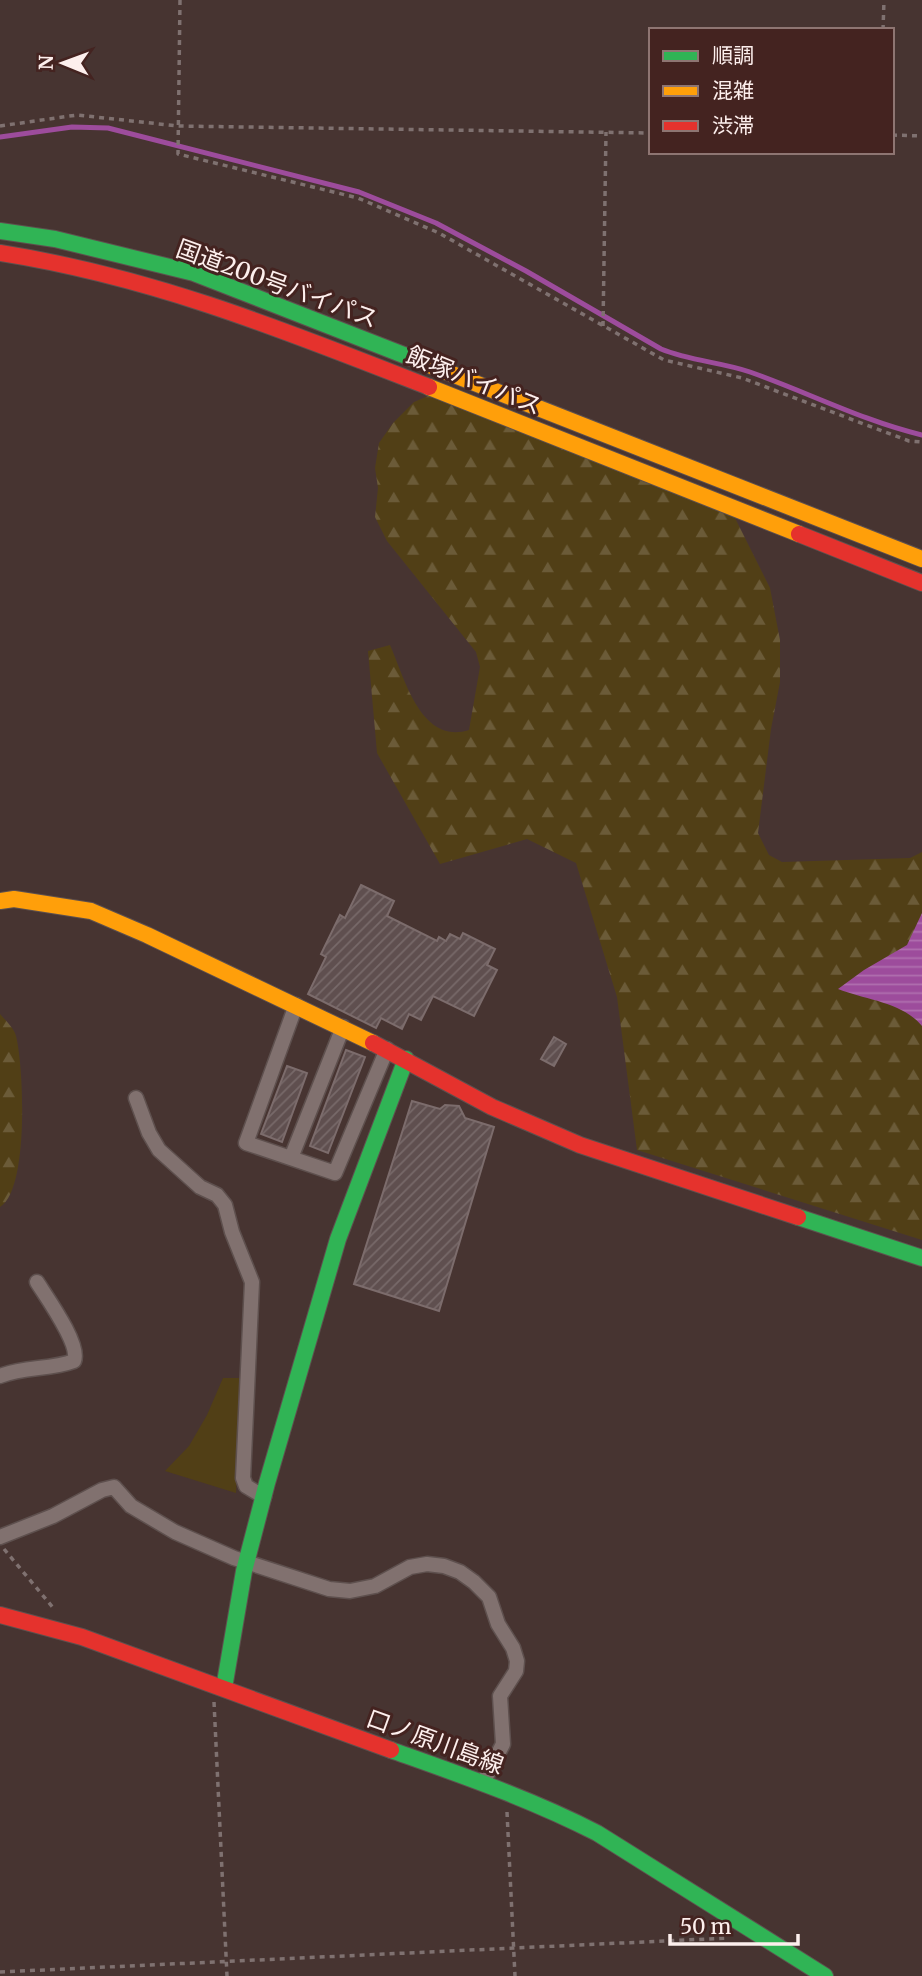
<svg xmlns="http://www.w3.org/2000/svg" width="922" height="1976" viewBox="0 0 922 1976" font-family="Merriweather,'Noto Sans JP',serif">
  <style>
    .forest { fill: url(#forest-firs) }
    .park { fill: #513f16 }
    .water { fill: url(#water-rules) }
    .lines { fill: none; stroke-linecap: round; stroke-linejoin: round }
    .stream { stroke: #9d4c9c; stroke-width: 5 }
    .building { fill: url(#building-hatch); stroke: #7c6c6c; stroke-width: 2 }
    .street-casing { stroke: #5e504e; stroke-width: 17 }
    .fast-casing { stroke: #5e504e; stroke-width: 18 }
    .slow-casing { stroke: #5e504e; stroke-width: 18 }
    .jam-casing { stroke: #5e504e; stroke-width: 18 }
    .path { stroke: #7f7170; stroke-width: 3.5; stroke-dasharray: 5 5; stroke-linecap: butt }
    .street { stroke: #81716f; stroke-width: 14 }
    .fast { stroke: #30b455; stroke-width: 16 }
    .slow { stroke: #ff9f0a; stroke-width: 16 }
    .jam { stroke: #e5322d; stroke-width: 16 }
    .labels { text-anchor: middle; stroke-width: 6; stroke-linejoin: round; paint-order: stroke }
    .street-label { font-size: 24px; fill: #fdefed; stroke: #442320 }
  </style>
  <defs>
    <pattern id="forest-firs" width="22" height="20" patternUnits="userSpaceOnUse" patternTransform="scale(1.75)"><rect width="22" height="20" fill="#513f16"/><path d="M5 1l3.5 6h-7zM16 11l3.5 6h-7z" fill="#6b5b38"/></pattern>
    <pattern id="water-rules" width="6" height="5" patternUnits="userSpaceOnUse" patternTransform="scale(1.75)"><rect width="6" height="5" fill="#9d4c9c"/><path d="M0 2.5h6" fill="none" stroke="#b06faf"/></pattern>
    <pattern id="building-hatch" width="6" height="6" patternUnits="userSpaceOnUse" patternTransform="scale(1.75)"><rect width="6" height="6" fill="#5f4f4f"/><path d="M-1 1l2-2M0 6l6-6M5 7l2-2" fill="none" stroke="#776969"/></pattern>
  </defs>
  <rect width="100%" height="100%" fill="#473431"/>
  <path class="forest" d="M442,390L731,510L770,588L780,640V682L771,729L758,833L769,855L782,862L910,858L922,852V1240L637,1150L617,997L576,863L527,839L440,864L377,753L368,651L390,645C405,679 421,745 469,730L480,667L476,652L387,541L375,517L378,488L375,468L379,443L393,423L414,402Z
    M0,1014C6,1021 14,1028 16,1036C24,1067 29,1190 0,1207Z"/>
  <path class="park" d="M223,1378H241L236,1493L165,1471L189,1446L207,1415Z"/>
  <path class="water" d="M922,913V1026C902,1002 866,1000 838,989L864,970L907,945Z"/>
  <g class="lines">
    <path class="stream" d="M0,137L72,127L108,128L359,192L436,223L526,271L661,349C690,361 721,362 750,372C807,392 863,421 922,435"/>
  </g>
  <path class="building" d="M361,885L394,901L387,916L437,941L439,937L446,941L450,934L460,939L463,933L495,949L487,965L497,970L474,1016L433,996L421,1020L409,1014L402,1029L381,1018L376,1028L308,994L326,957L321,954L340,915L345,918Z
    M554,1037L566,1044L554,1066L541,1059Z
    M346,1050L365,1057L328,1153L310,1146Z
    M287,1066L307,1073L282,1142L261,1134Z
    M412,1101L440,1109L445,1105L459,1106L465,1118L494,1127L439,1311L354,1284Z"/>
  <g class="lines">
    <g class="street-casing">
      <path id="street" d="M296,1005L246,1143L335,1173L387,1049
        M136,1098L149,1133L159,1150L200,1187L217,1195L225,1205L232,1232L252,1282L243,1478L246,1486L264,1497
        M291,1158L343,1027
        M0,1376C24,1366 50,1370 74,1361C81,1345 47,1298 37,1282
        M0,1537L53,1516L102,1490L114,1487L131,1506L175,1532L234,1558L329,1589L350,1591L375,1586L410,1567L427,1564L444,1566L460,1572L474,1582L489,1597L498,1624L513,1648L517,1661L516,1671L500,1696L503,1744L483,1783"/>
    </g>
    <g class="fast-casing">
      <path id="fast" d="M0,231L55,239L194,273L419,361
        M798,1217L922,1258
        M224,1688L244,1571L267,1483L338,1239L406,1059
        M391,1750C461,1775 531,1799 597,1833L825,1976"/>
    </g>
    <g class="slow-casing">
      <path id="slow" d="M419,361L922,559
        M429,387L799,534
        M0,901L14,899L91,911L147,935L373,1043"/>
    </g>
    <g class="jam-casing">
      <path id="jam" d="M0,253C153,277 286,331 429,387
        M799,534L922,583
        M373,1043L492,1107L580,1145L798,1217
        M0,1615L82,1637L391,1750"/>
    </g>
    <path class="path" d="M180,0L178,154L358,198L439,233L664,360L742,378L909,441L922,442
      M883,30L884,0
      M0,126L77,115L178,126L651,133
      M892,135L922,136
      M603,326L606,132
      M4,1549L55,1610
      M214,1702L227,1976
      M507,1812L515,1976
      M0,1972L729,1938"/>
    <use href="#street" class="street"/>
    <use href="#fast" class="fast"/>
    <use href="#slow" class="slow"/>
    <use href="#jam" class="jam"/>
  </g>
  <g class="labels">
    <g class="street-label">
      <text transform="translate(277 284) rotate(20)" y="8">国道200号バイパス</text>
      <text transform="translate(474 381) rotate(22)" y="8">飯塚バイパス</text>
      <text transform="translate(435 1742) rotate(20)" y="8">口ノ原川島線</text>
    </g>
  </g>
  <rect x="649" y="28" width="245" height="126" fill="#442320" stroke="#8e7572" stroke-width="2"/>
  <rect x="663" y="51" width="35" height="10" fill="#30b455" stroke="#8e7572" stroke-width="2"/>
  <text x="712" y="63" font-size="21" fill="#fdefed">順調</text>
  <rect x="663" y="86" width="35" height="10" fill="#ff9f0a" stroke="#8e7572" stroke-width="2"/>
  <text x="712" y="98" font-size="21" fill="#fdefed">混雑</text>
  <rect x="663" y="121" width="35" height="10" fill="#e5322d" stroke="#8e7572" stroke-width="2"/>
  <text x="712" y="133" font-size="21" fill="#fdefed">渋滞</text>
  <g transform="translate(63 63) rotate(271)" stroke="#442320" stroke-width="5" paint-order="stroke">
  <path d="M0-5L12 26L0 18L-12 26Z" fill="#fdefed"/>
  <text y="-10" font-size="19" font-weight="bold" text-anchor="middle" fill="#fdefed">N</text>
  </g>
  <path d="M670 1934v10h128v-10" fill="none" stroke="#fdefed" stroke-width="3.5"/>
  <text x="680" y="1934" font-size="21" fill="#fdefed" stroke="#442320" stroke-width="5" paint-order="stroke">50 m</text>
</svg>
